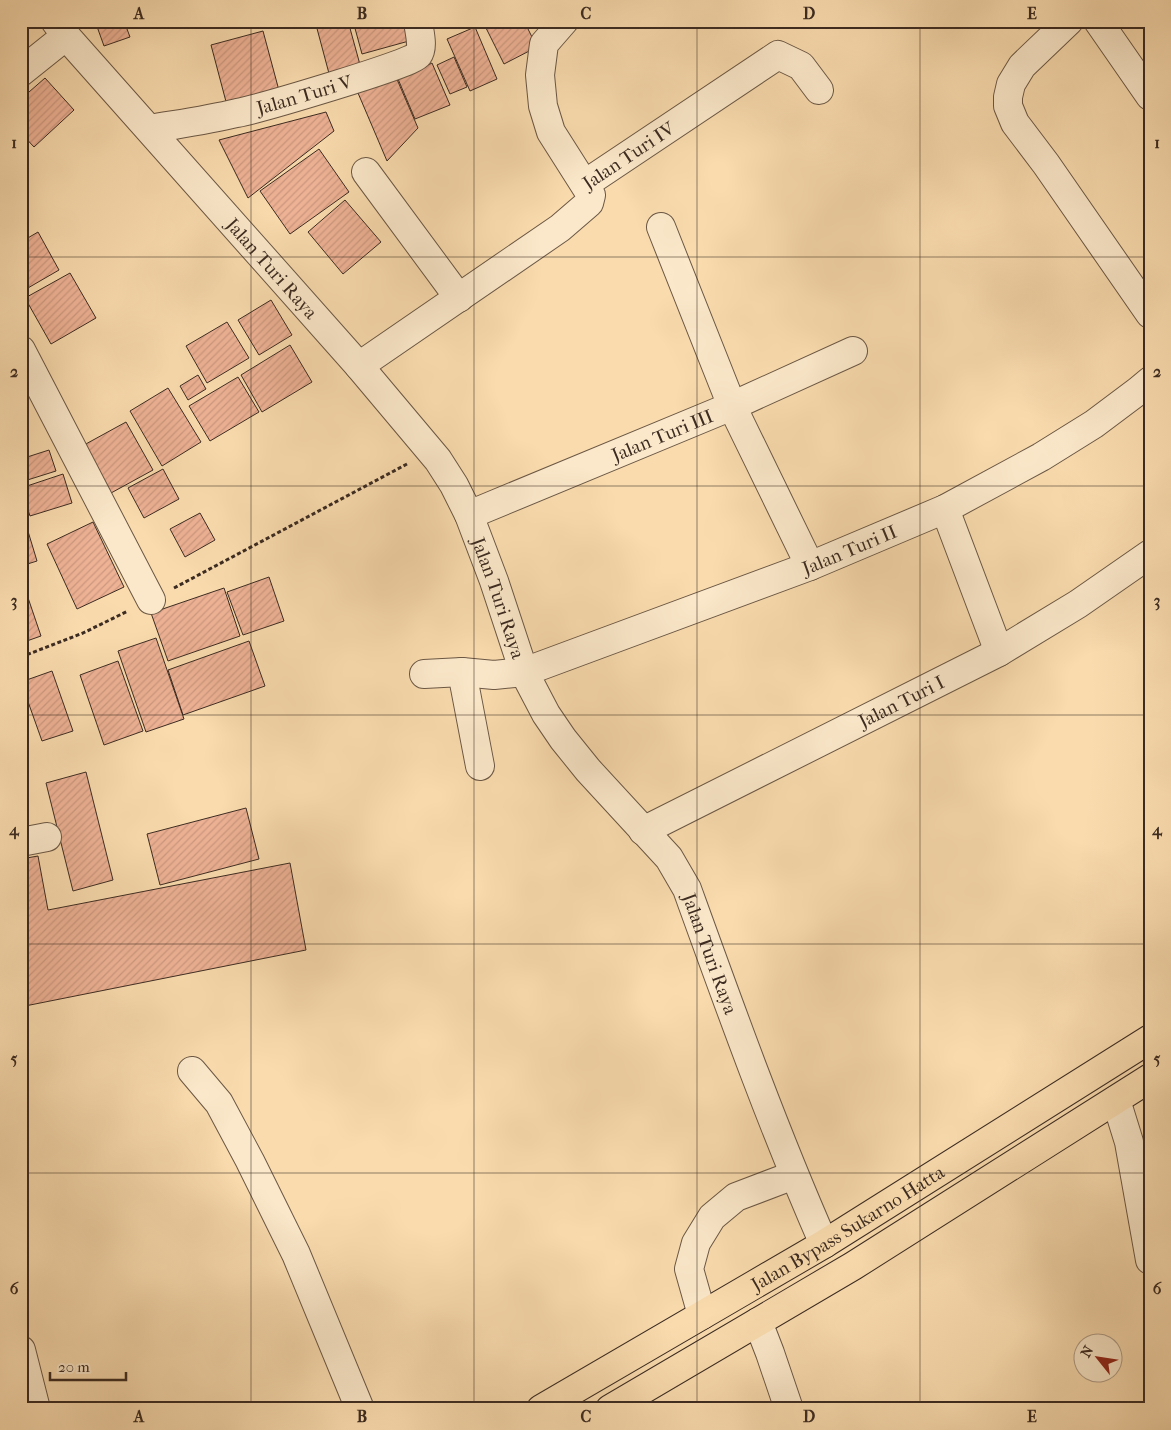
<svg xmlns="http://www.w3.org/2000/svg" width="1171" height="1430" viewBox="0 0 1171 1430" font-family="'IM FELL French Canon',serif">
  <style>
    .building { fill: url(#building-hatch); stroke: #3c2b21 }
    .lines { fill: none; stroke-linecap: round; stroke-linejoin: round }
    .minor-casing { stroke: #6b5744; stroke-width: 30 }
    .highway-casing { stroke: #3c2b21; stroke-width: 30 }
    .path { stroke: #3c2b21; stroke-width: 3; stroke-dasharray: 4 2.5; stroke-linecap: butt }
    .minor { stroke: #fbe8ca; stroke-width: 28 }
    .highway { stroke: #f9dbae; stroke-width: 28 }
    .grid { fill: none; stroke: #3c2b21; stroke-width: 1; stroke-opacity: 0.55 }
    .labels { text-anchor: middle; stroke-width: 4; stroke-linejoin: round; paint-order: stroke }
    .street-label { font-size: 19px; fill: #3c2b21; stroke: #fbe8ca }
    .neatline { fill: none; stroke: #3c2b21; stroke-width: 2 }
    .grid-label { font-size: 16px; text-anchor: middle; font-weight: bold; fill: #3c2b21 }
  </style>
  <defs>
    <pattern id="building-hatch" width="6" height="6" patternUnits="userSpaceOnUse" patternTransform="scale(1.25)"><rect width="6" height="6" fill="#eeb295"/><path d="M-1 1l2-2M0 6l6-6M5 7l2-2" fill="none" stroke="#cd9980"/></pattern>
  </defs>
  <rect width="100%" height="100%" fill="#f9dbae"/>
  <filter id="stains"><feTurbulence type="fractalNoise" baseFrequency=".004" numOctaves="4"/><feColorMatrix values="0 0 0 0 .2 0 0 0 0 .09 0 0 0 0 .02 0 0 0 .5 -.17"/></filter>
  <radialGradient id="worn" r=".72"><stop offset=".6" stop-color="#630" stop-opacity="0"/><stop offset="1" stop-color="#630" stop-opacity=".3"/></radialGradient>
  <path class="building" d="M95,21H124L130,37L104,46Z
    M315,21H348L362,72L331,81Z
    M353,21H404L409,41L362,54Z
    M490,21H524L537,47L504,64L484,24Z
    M475,27L497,79L470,91L447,39Z
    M263,31L281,98L229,113L211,45Z
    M454,57L467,87L450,94L437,65Z
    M432,63L450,105L415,119L398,79Z
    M396,77L418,128L387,161L358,93Z
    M45,78L74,110L34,147L21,133V99Z
    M326,112L334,131L248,198L219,140Z
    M319,149L349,192L290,234L260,191Z
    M345,200L381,242L343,274L308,232Z
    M38,232L59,270L21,292V242Z
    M70,273L96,318L51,344L25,298Z
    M271,300L292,335L259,355L238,320Z
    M227,322L249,358L207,383L186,346Z
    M290,345L312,382L262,412L241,375Z
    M198,375L206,389L188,400L180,386Z
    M238,377L259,412L210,441L189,406Z
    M168,388L201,442L162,466L130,411Z
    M126,422L153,470L111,493L84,445Z
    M49,450L56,471L21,482V459Z
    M163,469L179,499L144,518L128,488Z
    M63,474L72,503L30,516L21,488Z
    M200,513L215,540L185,557L170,529Z
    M93,522L124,587L77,609L47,544Z
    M27,528L37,561L21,566V530Z
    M269,577L284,621L243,635L227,592Z
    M23,583L41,636L21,643V584Z
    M224,588L240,636L168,661L151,613Z
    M156,638L184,719L146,732L118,651Z
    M249,641L265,686L183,715L168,670Z
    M118,661L143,731L104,745L80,675Z
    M52,671L73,731L42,741L21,682Z
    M86,772L113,880L73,891L46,783Z
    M246,808L259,859L160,885L147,834Z
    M38,856L48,910L290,863L306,950L25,1006L21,987V859Z"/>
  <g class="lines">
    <g class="minor-casing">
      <g id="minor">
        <path id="s1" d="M55,21L66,36L359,366L438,460L454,485L469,515L494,581L524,672L546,714L563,739L588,770L669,858L687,889C730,1008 773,1128 824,1244"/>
        <path d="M1069,21L1022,66L1011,84L1008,97V106L1015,123L1046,164L1150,314"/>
        <path d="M1098,21L1150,96"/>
        <path d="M21,72L66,36"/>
        <path id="s2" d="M150,129C179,124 208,120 237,113C258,109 412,64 418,55C424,47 419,31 418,21"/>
        <path d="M366,172L459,298"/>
        <path id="s3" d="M585,184L778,55L801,66L819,90"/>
        <path d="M661,227L732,406L810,566"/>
        <path d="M21,350L151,600"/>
        <path d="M359,366L560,228L589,203L591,195L551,132L543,106L540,75L544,44L564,21"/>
        <path d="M945,509L999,652"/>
        <path id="s4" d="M469,515L732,406L853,351"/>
        <path d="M462,672L480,766"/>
        <path id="s5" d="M424,674L462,672L494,675L524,672L810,566L945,509L1041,457L1094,424L1138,391L1150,381"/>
        <path id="s6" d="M643,831L999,652L1078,604L1150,554"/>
        <path d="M21,842L47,837"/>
        <path d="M192,1071L219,1103L250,1161L296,1254L360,1409"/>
        <path d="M1116,1100L1129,1142L1150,1260"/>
        <path d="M702,1315L689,1269L696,1243L712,1217L736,1197L794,1175"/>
        <path d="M758,1322L770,1353L789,1409"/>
        <path d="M21,1350L36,1409"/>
      </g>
    </g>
    <g class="highway-casing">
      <g id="highway">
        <path id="s7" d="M541,1409L824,1244L1150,1039"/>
        <path d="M610,1409L853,1266L1150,1078"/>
      </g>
    </g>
    <path class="path" d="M174,588L407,464
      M21,657L83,633L128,611"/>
    <use href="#minor" class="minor"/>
    <use href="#highway" class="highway"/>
  </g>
  <path class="grid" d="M251,21V1409M474,21V1409M697,21V1409M920,21V1409M21,257H1150M21,486H1150M21,715H1150M21,944H1150M21,1173H1150"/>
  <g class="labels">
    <g class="street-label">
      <text dy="7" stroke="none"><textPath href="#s2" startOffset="158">Jalan Turi V</textPath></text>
      <text dy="7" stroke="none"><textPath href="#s3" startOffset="52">Jalan Turi IV</textPath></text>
      <text dy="7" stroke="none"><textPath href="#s1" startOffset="329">Jalan Turi Raya</textPath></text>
      <text dy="7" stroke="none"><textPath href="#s4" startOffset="209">Jalan Turi III</textPath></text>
      <text dy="7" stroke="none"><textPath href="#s5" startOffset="448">Jalan Turi II</textPath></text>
      <text dy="7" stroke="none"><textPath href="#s1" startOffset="734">Jalan Turi Raya</textPath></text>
      <text dy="7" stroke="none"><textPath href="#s6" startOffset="289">Jalan Turi I</textPath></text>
      <text dy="7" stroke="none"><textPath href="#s1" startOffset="1154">Jalan Turi Raya</textPath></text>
      <text dy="7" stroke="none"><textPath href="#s7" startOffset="356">Jalan Bypass Sukarno Hatta</textPath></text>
    </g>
  </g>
  <rect width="1171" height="1430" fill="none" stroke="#f9dbae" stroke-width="55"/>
  <g transform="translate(1098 1358) rotate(300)"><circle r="24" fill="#fbe8ca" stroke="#af9c86"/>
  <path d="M0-4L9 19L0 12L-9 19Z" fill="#8f2418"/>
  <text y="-8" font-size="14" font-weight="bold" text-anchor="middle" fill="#3c2b21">N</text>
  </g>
  <path d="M50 1372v8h76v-8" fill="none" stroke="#3c2b21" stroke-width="2.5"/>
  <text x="58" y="1372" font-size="15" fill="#3c2b21" stroke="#fbe8ca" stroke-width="4" paint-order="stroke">20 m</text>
  <rect x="28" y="28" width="1116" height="1374" class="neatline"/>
  <g class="grid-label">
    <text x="139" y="19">A</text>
    <text x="362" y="19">B</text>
    <text x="586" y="19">C</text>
    <text x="809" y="19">D</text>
    <text x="1032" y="19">E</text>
    <text x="14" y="148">1</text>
    <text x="1157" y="148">1</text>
    <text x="14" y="377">2</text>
    <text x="1157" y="377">2</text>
    <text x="14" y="606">3</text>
    <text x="1157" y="606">3</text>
    <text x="14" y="835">4</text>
    <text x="1157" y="835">4</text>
    <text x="14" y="1064">5</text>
    <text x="1157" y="1064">5</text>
    <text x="14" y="1294">6</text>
    <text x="1157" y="1294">6</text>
    <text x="139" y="1422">A</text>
    <text x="362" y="1422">B</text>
    <text x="586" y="1422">C</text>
    <text x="809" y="1422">D</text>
    <text x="1032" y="1422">E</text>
  </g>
  <rect width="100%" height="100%" filter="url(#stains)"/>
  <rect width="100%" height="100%" fill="url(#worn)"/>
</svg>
